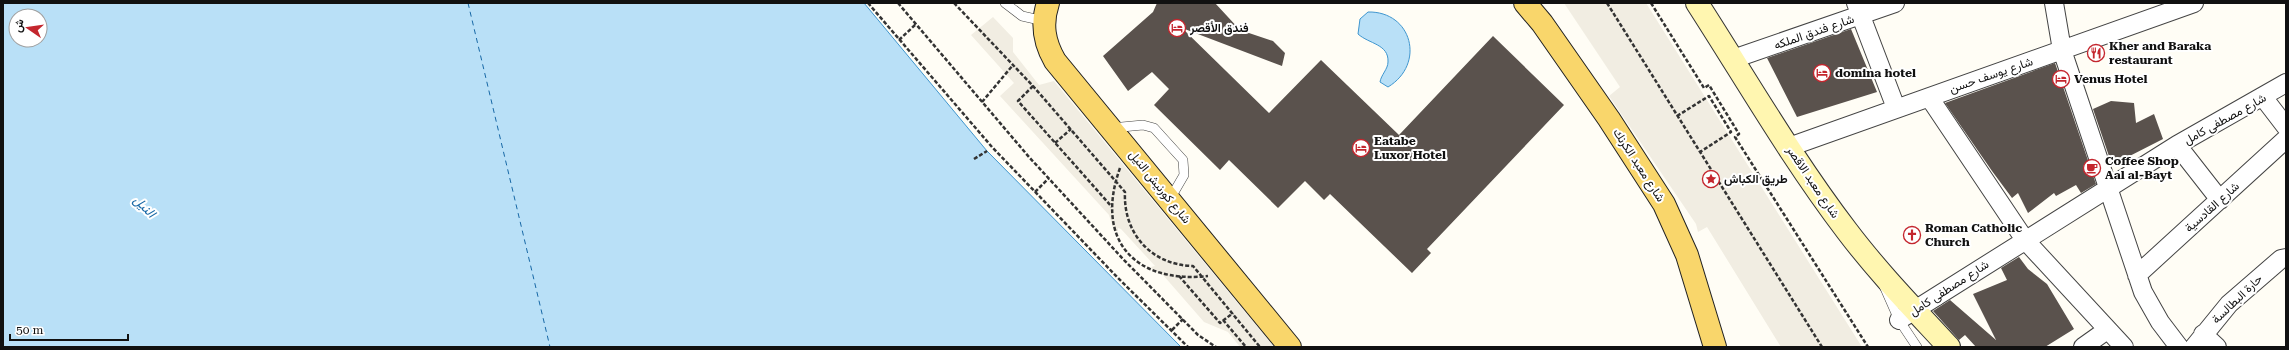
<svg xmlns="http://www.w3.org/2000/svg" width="2289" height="350" viewBox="0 0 2289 350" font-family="'Roboto Serif',Vazirmatn,serif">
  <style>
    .plaza { fill: #f1ede2 }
    .water { fill: #b9e0f7; stroke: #3f96cf; fill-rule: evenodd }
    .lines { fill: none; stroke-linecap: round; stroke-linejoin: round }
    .ferry { stroke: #1768a6; stroke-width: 1; stroke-dasharray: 5 4; stroke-linecap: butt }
    .building { fill: #5a524d }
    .service-casing { stroke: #444; stroke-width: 10 }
    .minor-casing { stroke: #444; stroke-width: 20 }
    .secondary-casing { stroke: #333; stroke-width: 24 }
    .primary-casing { stroke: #222; stroke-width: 24 }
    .path { stroke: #333; stroke-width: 2.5; stroke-dasharray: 4 2; stroke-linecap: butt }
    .service { stroke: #fff; stroke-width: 9 }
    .minor { stroke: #fff; stroke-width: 18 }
    .secondary { stroke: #fff6b0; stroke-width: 22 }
    .primary { stroke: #f9d66b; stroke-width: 22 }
    .labels { text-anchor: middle; stroke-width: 4; stroke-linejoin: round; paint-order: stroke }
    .poi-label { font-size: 12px; font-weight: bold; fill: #111; stroke: #fff; text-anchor: start }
    .street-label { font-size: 12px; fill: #111; stroke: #fff }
    .water-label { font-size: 13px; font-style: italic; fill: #1768a6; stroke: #fff }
  </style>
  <rect width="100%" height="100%" fill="#fffdf5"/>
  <path class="plaza" d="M1564,3H1646L1862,347H1781L1707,227L1698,232L1696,224L1609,96L1620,87Z
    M993,17L1013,38V52L1039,85L1054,81L1274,347H1240L1228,332L1204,322L1163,275L1153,271L1151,267L1155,266L1121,229L1118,228V231H1114L1109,215L1000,96L1014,83L971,35Z"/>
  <path class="water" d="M3,3H864L987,151L1181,347H3ZM16,16H40V40H16Z
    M1368,12C1412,11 1426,64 1388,87L1380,82C1381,75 1388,69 1388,62C1389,44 1369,44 1358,34L1360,19Z"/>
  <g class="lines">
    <path class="ferry" d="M468,3L550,347"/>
  </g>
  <path class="building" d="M1157,3H1215L1240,30L1273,41L1285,53L1282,66L1182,28L1269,113L1321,60L1399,135L1493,36L1564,105L1427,249L1431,253L1412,273L1330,194L1324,200L1305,181L1278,208L1229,160L1220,170L1154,105L1169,89L1152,72L1128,91L1103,56L1153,12Z
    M1851,29L1877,92L1797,117L1767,58Z
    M2055,63L2096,184L2081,193L2076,185L2056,196L2054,193L2028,213L2018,193L2012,198L1992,171L1945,103Z
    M2111,101L2134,103L2136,123L2154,114L2163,139L2112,165L2093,109Z
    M2019,257L2028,269L2047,284L2074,329L2045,347H1976L1965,335L1959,340L1933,311L1950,300L1996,340L1973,294L2007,280L2001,268Z"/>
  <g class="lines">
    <g class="service-casing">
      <path id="service" d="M1005,3L1022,16L1044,21
        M1111,128L1143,125L1154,128L1183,160L1184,175L1170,199
        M1884,286L1899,320L1917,347"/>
    </g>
    <g class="minor-casing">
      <path id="minor" d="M1856,3L1896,108
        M2054,3L2062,50L2143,292L2160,322L2179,347
        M1733,59L1895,3
        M1929,97L2025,240L2124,347
        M2263,97L2286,127
        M2177,145L2220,200
        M1789,147L2194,3
        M2137,275L2286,139
        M1899,320L2177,145L2286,83
        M2203,334L2217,347
        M2083,347L2107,330
        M2194,347L2229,304L2281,259L2286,258"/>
    </g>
    <g class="secondary-casing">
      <path id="secondary" d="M1697,3C1746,79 1792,159 1847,231C1878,272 1914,309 1949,347"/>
    </g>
    <g class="primary-casing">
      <path id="primary" d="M1048,3C1041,24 1044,42 1055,61L1290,347
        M1525,3L1542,23L1609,119L1664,204L1687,255L1715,347"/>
    </g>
    <path class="path" d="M868,3L992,147L1118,278L1188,347
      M898,3L1029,157L1123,259L1198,335L1216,347
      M954,3L1033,86L1125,192C1123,233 1151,265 1193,266L1260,347
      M1607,3L1822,347
      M1651,3L1704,88L1709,85L1739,134L1735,137L1868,347
      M899,40L915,25
      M1033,86L1018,101L1112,207
      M982,102L1013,65
      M1677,116L1709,96L1728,127L1731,132L1700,152
      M1055,143L1071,129
      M974,159L987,151
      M1120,168C1094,240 1135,284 1208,276
      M1035,192L1049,178
      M1179,276L1220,323L1233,313
      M1223,320L1246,347
      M1172,330L1183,319"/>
    <use href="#service" class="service"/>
    <use href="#minor" class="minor"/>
    <use href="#secondary" class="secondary"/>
    <use href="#primary" class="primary"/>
  </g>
  <defs>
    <g id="hotel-ring" transform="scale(0.9)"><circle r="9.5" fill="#fff" stroke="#c4262e" stroke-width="1.5"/><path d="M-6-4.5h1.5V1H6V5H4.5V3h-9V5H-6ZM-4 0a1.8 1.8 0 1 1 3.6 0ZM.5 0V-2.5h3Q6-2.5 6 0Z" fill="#c4262e"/></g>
    <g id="restaurant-ring" transform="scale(0.9)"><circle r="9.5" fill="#fff" stroke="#c4262e" stroke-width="1.5"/><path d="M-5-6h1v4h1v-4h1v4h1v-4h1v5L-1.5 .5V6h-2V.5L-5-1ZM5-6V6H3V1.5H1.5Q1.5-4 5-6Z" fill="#c4262e"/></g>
    <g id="cafe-ring" transform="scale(0.9)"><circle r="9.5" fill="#fff" stroke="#c4262e" stroke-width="1.5"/><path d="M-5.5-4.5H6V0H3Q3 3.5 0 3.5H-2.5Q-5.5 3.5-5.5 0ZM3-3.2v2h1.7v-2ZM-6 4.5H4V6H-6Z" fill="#c4262e"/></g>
    <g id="sight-ring" transform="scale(0.9)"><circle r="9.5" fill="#fff" stroke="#c4262e" stroke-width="1.5"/><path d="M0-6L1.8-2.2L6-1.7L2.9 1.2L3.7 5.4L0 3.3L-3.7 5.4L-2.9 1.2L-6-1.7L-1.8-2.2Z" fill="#c4262e"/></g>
    <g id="church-ring" transform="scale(0.9)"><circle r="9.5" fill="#fff" stroke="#c4262e" stroke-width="1.5"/><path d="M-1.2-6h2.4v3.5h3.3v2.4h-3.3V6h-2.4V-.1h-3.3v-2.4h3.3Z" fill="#c4262e"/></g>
  </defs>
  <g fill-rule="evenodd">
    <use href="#hotel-ring" x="1177" y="28"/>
    <use href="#restaurant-ring" x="2096" y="53"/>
    <use href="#hotel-ring" x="1822" y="73"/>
    <use href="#hotel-ring" x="2061" y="79"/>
    <use href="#hotel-ring" x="1361" y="148"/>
    <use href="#cafe-ring" x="2092" y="168"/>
    <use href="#sight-ring" x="1711" y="179"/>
    <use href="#church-ring" x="1912" y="235"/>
  </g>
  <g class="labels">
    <g class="poi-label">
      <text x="1190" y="32">فندق الأقصر</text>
      <text x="2109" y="50">Kher and Baraka<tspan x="2109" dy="14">restaurant</tspan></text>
      <text x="1835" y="77">domina hotel</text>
      <text x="2074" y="83">Venus Hotel</text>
      <text x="1374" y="145">Eatabe<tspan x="1374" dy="14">Luxor Hotel</tspan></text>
      <text x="2105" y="165">Coffee Shop<tspan x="2105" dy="14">Aal al‑Bayt</tspan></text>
      <text x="1724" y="183">طريق الكباش</text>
      <text x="1925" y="232">Roman Catholic<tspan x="1925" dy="14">Church</tspan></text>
    </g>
    <g class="street-label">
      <text transform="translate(1814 32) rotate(-19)" y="4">شارع فندق الملكه</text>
      <text transform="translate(1991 75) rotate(-19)" y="4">شارع يوسف حسن</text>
      <text transform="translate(2225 119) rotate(-29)" y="4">شارع مصطفى كامل</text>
      <text transform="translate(1639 165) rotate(57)" y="4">شارع معبد الكرنك</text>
      <text transform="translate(1813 182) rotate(56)" y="4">شارع معبد الاقصر</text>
      <text transform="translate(1160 187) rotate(51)" y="4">شارع كورنيش النيل</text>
      <text transform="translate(2212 207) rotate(-42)" y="4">شارع القادسية</text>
      <text transform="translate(1949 288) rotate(-33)" y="4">شارع مصطفى كامل</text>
      <text transform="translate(2237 299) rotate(-44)" y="4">حارة البطالسة</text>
    </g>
    <g class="water-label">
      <text transform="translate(145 206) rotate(45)" y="5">النيل</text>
    </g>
  </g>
  <rect width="2289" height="350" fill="none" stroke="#111111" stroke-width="8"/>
  <g transform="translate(28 28) rotate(283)"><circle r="19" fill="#ffffff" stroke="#a0a0a0"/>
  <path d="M0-3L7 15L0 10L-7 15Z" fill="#c4262e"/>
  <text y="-6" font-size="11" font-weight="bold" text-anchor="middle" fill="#111111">ش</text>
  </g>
  <path d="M10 334v6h118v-6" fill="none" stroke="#111111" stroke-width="2"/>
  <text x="16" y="334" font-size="12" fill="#111111" stroke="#ffffff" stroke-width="3" paint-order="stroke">50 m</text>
</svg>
